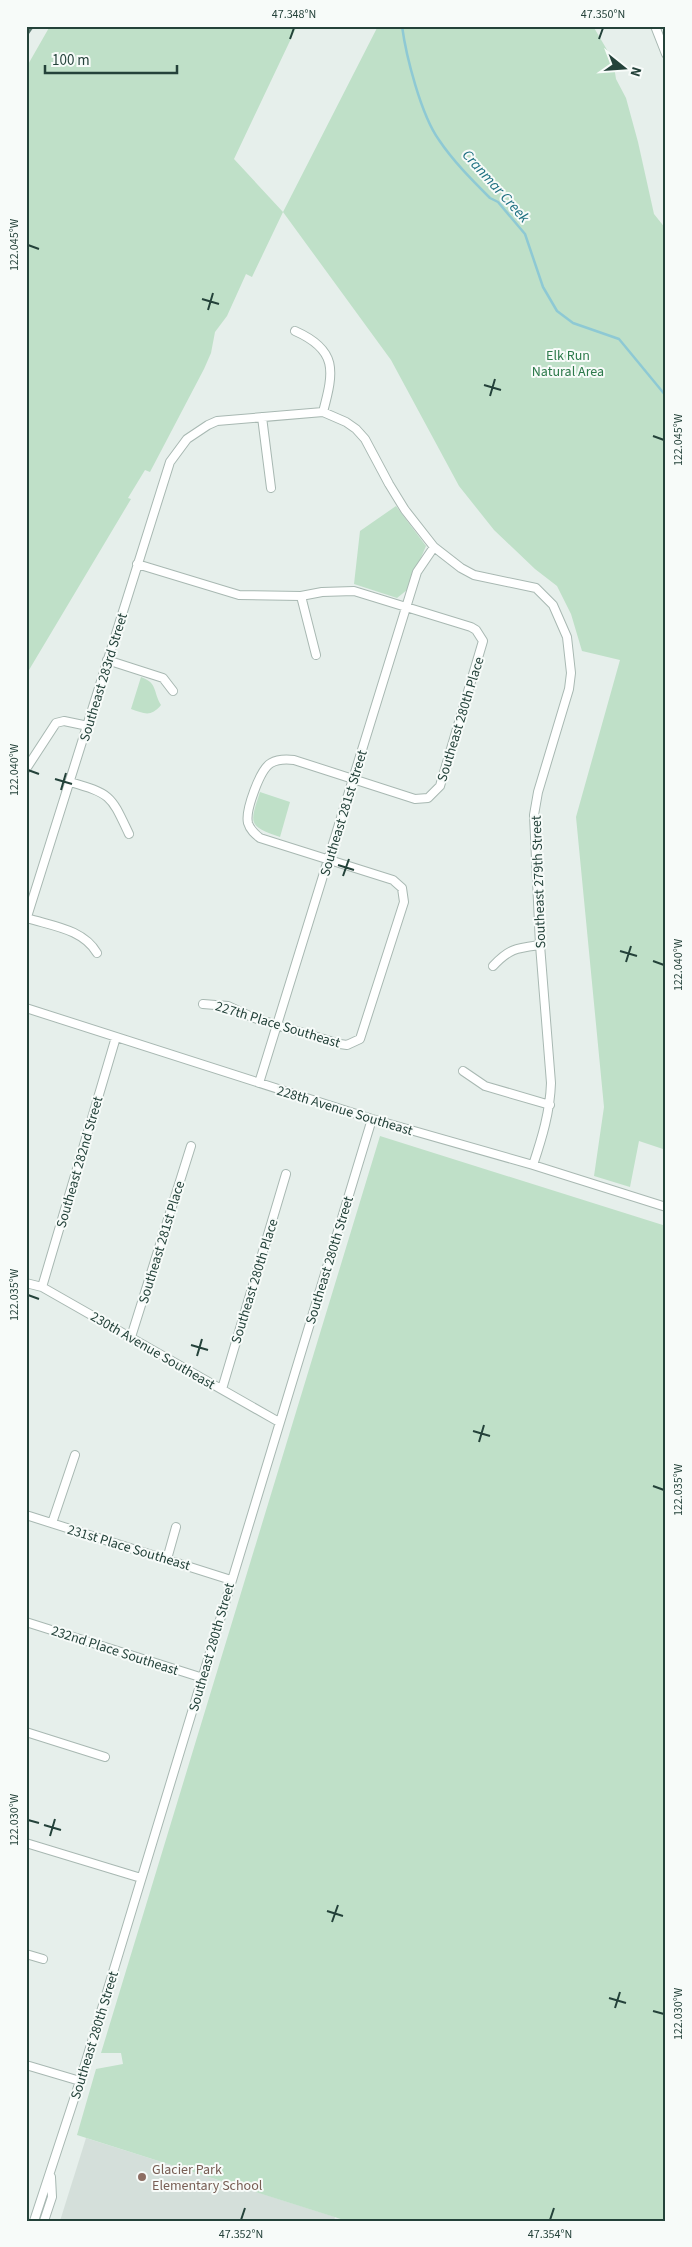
<svg xmlns="http://www.w3.org/2000/svg" width="692" height="2247" font-family="'Source Sans 3',sans-serif">
<style>
.built{fill:#d4dfda}
.green{fill:#bfe0c8}
.lines{fill:none;stroke-linecap:round;stroke-linejoin:round}
.stream{stroke:#8ec9d4;stroke-width:2.5}
.street-casing{stroke:#a8b8b2;stroke-width:10}
.street{stroke:#fff;stroke-width:8}
.rail{stroke:#5f7d75;stroke-width:2.5;stroke-dasharray:10 5;stroke-linecap:butt}
.ticks{fill:none;stroke:#24423a;stroke-width:2}
.education-dot{fill:#8d6e63;stroke:#f7fbf9;stroke-width:2}
.labels{text-anchor:middle;stroke-width:4;stroke-linejoin:round;paint-order:stroke}
.park-label{font-size:14px;fill:#2d7a4b;stroke:#f7fbf9}
.street-label{font-size:14px;fill:#24423a;stroke:#f7fbf9}
.education-label{font-size:14px;fill:#785e54;stroke:#f7fbf9;text-anchor:start}
.water-label{font-size:15px;font-style:italic;fill:#1c6f80;stroke:#f7fbf9}
.neatline{fill:none;stroke:#24423a;stroke-width:2}
.ticks-label{font-size:12px;text-anchor:middle;fill:#24423a}
</style>
<rect width="100%" height="100%" fill="#e6efeb"/>
<path class="built" d="M86 2138 335 2217 334 2221H60Z"/>
<path class="green" d="M50 26H297L234 159 283 212 378 26H593L613 60 616 79 626 98 638 142 654 214 666 229V1150L639 1141 630 1187 594 1176 604 1107 576 817 620 660 582 651 571 614 557 586 535 569 494 530 459 486 391 360 283 212 252 277 246 274 227 316 215 332 211 353 204 369 150 472 145 470 128 498 131 499 26 675V68Z
M396 506 426 546 407 590 397 598 354 584 360 531Z
M141 677C158 683 153 692 161 705 151 717 145 714 131 709Z
M260 792 290 802 280 837C247 826 250 823 260 792Z
M380 1136 666 1226V2221H347L77 2135 96 2069 123 2064 121 2053H101Z"/>
<g class="lines">
<path class="stream" d="M402 26C406 56 421 115 439 140 453 161 472 180 490 198L498 202 525 234 543 287 557 311 573 323 619 339 666 396"/>
<defs>
<path id="street" d="M655 26 666 54
M295 331C338 350 334 371 323 412
M262 417 271 488
M137 564 239 595 301 596 322 592 354 591 471 627 476 630 483 641 440 786 428 798 415 799 294 760C286 759 278 759 271 763 260 769 245 811 248 823 250 830 255 834 260 838L393 880 402 888 404 902 360 1039 347 1045 340 1044 254 1018 228 1006 203 1004
M301 596 316 655
M107 660 163 678 173 691
M26 769 56 723 64 721 88 726
M70 782C112 794 111 796 129 834
M27 918C52 926 83 929 97 953
M26 920 170 462 187 439 208 425 217 421 323 412 346 422 356 429 365 439 389 484 405 510 434 547 461 568 474 575 536 588 553 605 567 637 571 673 569 689 538 792 534 815 540 945 551 1083C550 1112 542 1138 533 1165
M493 966C510 948 517 948 540 945
M26 1008 372 1119 533 1165 666 1207
M463 1071 485 1086 550 1105
M259 1083 417 572 434 547
M26 1283 42 1287 279 1422
M42 1287 116 1037
M131 1337 191 1146
M222 1389 286 1174
M26 1515 231 1580
M52 1523 75 1455
M167 1559 176 1527
M26 1622 203 1678
M26 1732 105 1757
M26 1843 141 1878
M26 1954 43 1959
M26 2065 80 2081
M34 2221 80 2081 372 1119
M44 2221 52 2197 51 2177"/>
</defs>
<use href="#street" class="street-casing"/>
<use href="#street" class="street"/>
<path class="rail" d="M26 36 33 26"/>
</g>
<path class="ticks" d="M290 39 294 28M599 39 603 28M28 245 39 249M202 299 219 304M208 310 213 293M484 385 501 390M490 396 495 379M653 436 664 440M28 770 39 774M55 779 72 784M61 790 66 773M338 865 354 870M343 876 349 859M620 951 637 956M653 961 664 965M626 962 631 946M28 1295 39 1299M191 1345 208 1350M197 1356 202 1339M473 1431 490 1436M479 1442 484 1425M653 1486 664 1490M28 1820 39 1823M44 1825 61 1830M50 1836 55 1819M327 1911 343 1916M332 1922 338 1905M609 1998 626 2003M615 2008 620 1992M653 2011 664 2014M241 2220 245 2208M550 2220 554 2208"/>
<circle class="education-dot" cx="142" cy="2177" r="5"/>
<g class="labels">
<g class="park-label">
<text x="568" y="360">Elk Run<tspan x="568" dy="16">Natural Area</tspan></text>
</g>
<g class="street-label">
<text transform="translate(103 677) rotate(-73)" y="5">Southeast 283rd Street</text>
<text transform="translate(460 719) rotate(-73)" y="5">Southeast 280th Place</text>
<text transform="translate(343 813) rotate(-73)" y="5">Southeast 281st Street</text>
<text transform="translate(538 882) rotate(-92)" y="5">Southeast 279th Street</text>
<text transform="translate(278 1024) rotate(17)" y="5">227th Place Southeast</text>
<text transform="translate(345 1110) rotate(17)" y="5">228th Avenue Southeast</text>
<text transform="translate(79 1162) rotate(-74)" y="5">Southeast 282nd Street</text>
<text transform="translate(161 1242) rotate(-73)" y="5">Southeast 281st Place</text>
<text transform="translate(329 1260) rotate(-73)" y="5">Southeast 280th Street</text>
<text transform="translate(254 1281) rotate(-73)" y="5">Southeast 280th Place</text>
<text transform="translate(153 1350) rotate(30)" y="5">230th Avenue Southeast</text>
<text transform="translate(129 1547) rotate(17)" y="5">231st Place Southeast</text>
<text transform="translate(211 1647) rotate(-74)" y="5">Southeast 280th Street</text>
<text transform="translate(115 1650) rotate(18)" y="5">232nd Place Southeast</text>
<text transform="translate(94 2035) rotate(-73)" y="5">Southeast 280th Street</text>
</g>
<g class="education-label">
<text x="152" y="2174">Glacier Park<tspan x="152" dy="16">Elementary School</tspan></text>
</g>
<g class="water-label">
<text transform="translate(496 186) rotate(48)" y="5">Cranmar Creek</text>
</g>
</g>
<rect width="692" height="2247" fill="none" stroke="#f7fbf9" stroke-width="55"/>
<g transform="translate(624 68) rotate(107)" stroke="#f7fbf9" stroke-width="4" paint-order="stroke">
<path d="M0-4L9 19L0 12L-9 19Z" fill="#24423a"/>
<text y="-8" font-size="14" font-weight="bold" text-anchor="middle" fill="#24423a">N</text>
</g>
<path d="M45 65v8h132v-8" fill="none" stroke="#24423a" stroke-width="2.5"/>
<text x="52" y="65" font-size="15" fill="#24423a" stroke="#f7fbf9" stroke-width="4" paint-order="stroke">100 m</text>
<rect x="28" y="28" width="636" height="2192" class="neatline"/>
<g class="ticks-label">
<text x="294" y="18">47.348°N</text>
<text x="603" y="18">47.350°N</text>
<text transform="translate(14 245) rotate(-90)" y="4">122.045°W</text>
<text transform="translate(678 440) rotate(-90)" y="4">122.045°W</text>
<text transform="translate(14 770) rotate(-90)" y="4">122.040°W</text>
<text transform="translate(678 965) rotate(-90)" y="4">122.040°W</text>
<text transform="translate(14 1295) rotate(-90)" y="4">122.035°W</text>
<text transform="translate(678 1490) rotate(-90)" y="4">122.035°W</text>
<text transform="translate(14 1820) rotate(-90)" y="4">122.030°W</text>
<text transform="translate(678 2014) rotate(-90)" y="4">122.030°W</text>
<text x="241" y="2238">47.352°N</text>
<text x="550" y="2238">47.354°N</text>
</g>
</svg>
